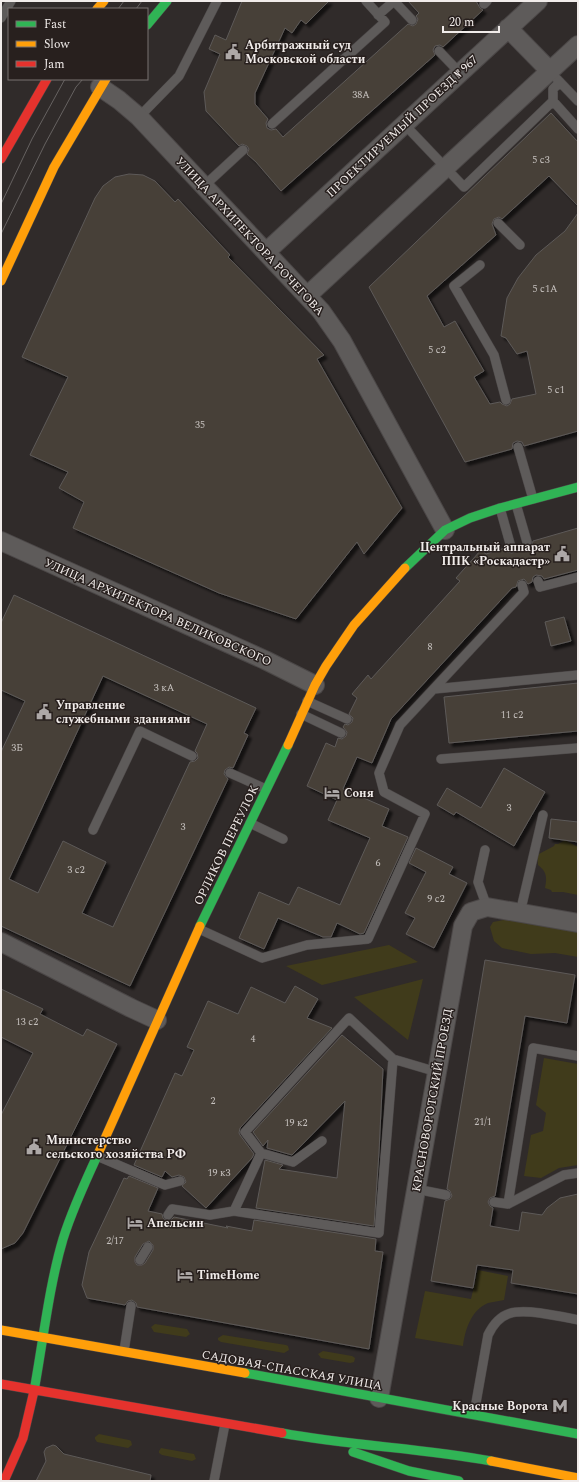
<svg xmlns="http://www.w3.org/2000/svg" width="579" height="1482" font-family="Spectral,serif">
<style>
.green{fill:#403b1b}
.building{fill:#473f38;stroke:#5d5a58;fill-rule:evenodd;filter:url(#shadow)}
.lines{fill:none;stroke-linecap:round;stroke-linejoin:round}
.lane-casing{stroke:#4b4747;stroke-width:10}
.street-casing{stroke:#4b4747;stroke-width:20}
.fast-casing{stroke:#4b4747;stroke-width:10}
.slow-casing{stroke:#4b4747;stroke-width:10}
.jam-casing{stroke:#4b4747;stroke-width:10}
.lane{stroke:#5e5b5a;stroke-width:9}
.street{stroke:#5e5b5a;stroke-width:18}
.fast{stroke:#30b455;stroke-width:9}
.slow{stroke:#ff9f0a;stroke-width:9}
.jam{stroke:#e5322d;stroke-width:9}
.tram{stroke:#666261;stroke-width:1}
.labels{text-anchor:middle;stroke-width:3;stroke-linejoin:round;paint-order:stroke}
.number-label{font-size:10px;fill:#c6c1be}
.poi-label{font-size:12px;font-weight:bold;fill:#f1ecea;stroke:#28201e;text-anchor:start}
.street-label{font-size:12px;fill:#f1ecea;stroke:#28201e}
</style>
<defs>
<filter id="shadow"><feDropShadow dx="3.5" dy="3.5" stdDeviation="1" flood-color="#0009"/></filter>
</defs>
<rect width="100%" height="100%" fill="#302b2a"/>
<path class="green" d="M565 840 578 847V895L563 892H552L551 890 545 888C547 877 547 872 538 865L537 855 554 846 555 844H558Z
M509 919 529 924 557 925 578 931V957L555 953 531 954 502 948 494 941 490 927 493 922Z
M389 945 418 962 322 985 286 966Z
M423 979 408 1040 354 997Z
M544 1058 578 1064V1165L559 1168 541 1178 524 1176 531 1135 543 1131 546 1113 536 1105Z
M478 1270 508 1276 504 1300C499 1301 493 1302 488 1303 471 1310 465 1330 463 1346L415 1338 425 1291 471 1299Z
M155 1324 187 1329 190 1334 186 1337 154 1332 151 1327Z
M223 1335 286 1345 288 1346 289 1350 284 1353 221 1342 218 1340V1338Z
M323 1351 352 1356 355 1358 354 1362 350 1363 321 1358 318 1354Z
M99 1434 129 1440 131 1441 132 1445 128 1448 97 1442 95 1439V1437Z
M161 1448 194 1454 196 1459 192 1461 162 1455 159 1453V1451Z"/>
<path class="building" d="M242 1H329L306 24 301 20 292 33 285 28 255 93V104L268 119 266 123 267 128 271 130 276 129 283 137 408 24 413 26 416 24 418 19 416 16 419 13 408 1H476L480 8 483 10 443 47 440 45 435 46 433 50 435 55 281 191 256 162 247 154 249 149 247 146 242 144 239 146 206 111 204 92 220 54 209 49 215 35 226 40Z
M551 113 578 142V206L549 176 502 219 499 217 494 219 492 224 496 235 427 296 444 327 455 321 484 371 474 377 490 404 500 402 502 404 507 406 510 404 512 399 536 394 527 351 517 354 506 338 501 336 507 298 518 278 536 255 565 231 578 213V431L524 446 522 442 517 441 513 443 512 449 465 462 369 287Z
M129 174 143 175 155 181 175 202 178 199 230 255 228 257 324 355 317 359 402 508 364 554 357 542 296 619 219 593 73 528 84 502 59 488 68 472 30 455 68 377 22 357 95 198 103 186 115 177Z
M578 528V570L544 579 542 576 536 575 533 577 532 582 528 584 524 579 518 581 516 587 512 588 391 719 372 763 357 757 343 789 389 809 382 826 408 837 364 933 360 934 337 923 331 937H323L278 918 264 949 239 938 259 892 289 905 298 887 340 905 370 838 328 820 337 800 307 786 326 743 335 747 338 738 342 739 346 736 347 732 343 727 345 724 348 725 352 722 353 718 349 714 357 698 352 694 368 675 371 679 460 581 456 578 481 550 486 554 505 548 507 552 512 553 516 551 517 545 521 544 525 548H529L532 546 533 541Z
M14 595 256 708 244 733 248 735 233 768 229 767 225 770 224 774 228 779 130 986 1 926V752L25 701 1 690V623ZM103 676 207 724 195 751 197 753 198 758 195 761 190 762 113 927 82 913 106 862 63 841 38 893 9 879Z
M564 617 571 641 551 646 545 622Z
M578 683V731L449 743 444 697Z
M504 768 545 792 514 846 456 812 454 815 437 805 447 788 481 808Z
M551 819 578 822V842L549 838Z
M416 848 453 867 449 874 467 883 434 948 406 934 415 918 405 913 426 872 409 863Z
M485 960 575 975 567 1023 525 1016 495 1196 490 1198 488 1202 490 1206 493 1208 490 1226 519 1231 522 1212 542 1215 547 1208 560 1198 578 1194V1294L511 1283 513 1270 477 1265 473 1288 431 1281 445 1201 450 1199 452 1196 450 1191 447 1189Z
M295 986 318 999 307 1018 332 1028 240 1128 239 1133 240 1135 254 1154 252 1158 206 1208 182 1186 186 1182 184 1177 179 1175 172 1177 165 1171 162 1177 134 1165 175 1073 182 1076 194 1050 187 1047 208 1001 238 1014 251 987 285 1003Z
M1 989 43 1009 40 1014 83 1036 87 1029 117 1044 23 1233 15 1243 1 1249V1115L33 1053 1 1037Z
M342 1035 383 1069 379 1152 374 1226 256 1208 265 1160 283 1165 279 1169 337 1178 345 1101 292 1155 267 1148 268 1140 263 1146 253 1132Z
M129 1176 158 1188 148 1211 162 1214 163 1218 167 1221 171 1220 174 1217 228 1228 226 1226 252 1231 254 1220 376 1239 375 1251 383 1252 369 1349 137 1307 136 1303 132 1300 128 1301 125 1305 87 1298 82 1285 89 1252 124 1178 127 1179ZM149 1241 153 1245V1250L145 1263 142 1265H137L135 1262V1257L143 1244Z
M53 1445 56 1446 64 1454 151 1475 150 1481H36L46 1461 44 1452 46 1448Z"/>
<g class="lines">
<defs>
<path id="lane" d="M484 4 487 1
M378 15 394 1 412 20
M1 18 11 1
M439 51 460 73
M557 79 578 101
M553 101 578 129
M139 117 179 76 217 1
M272 124 385 22 366 1
M404 124 464 187 553 101V89L560 82
M204 186 243 150
M498 223 520 245
M480 265 454 286 494 355 506 400
M518 447 533 499
M516 504 527 542
M500 508 511 547
M538 581 540 587 578 577
M434 689 578 675
M307 701 347 719
M301 714 341 733
M441 759 578 748
M230 773 266 789
M250 823 283 839
M93 830 140 731 192 756
M485 850 478 882 487 907
M520 913 543 815
M199 929 262 958 307 945 368 939 425 814 384 792 379 773 400 725 524 592 522 585
M261 1153 293 1162 322 1141
M97 1156 165 1185 180 1181
M416 1189 446 1195
M494 1202 508 1204 564 1175 578 1173
M508 1204 533 1048 578 1056
M234 1211 261 1153 245 1132 349 1018 393 1059 437 1072
M168 1215 172 1209 210 1215 234 1211 379 1233 393 1059
M140 1260 148 1247
M124 1351 131 1306
M474 1414 488 1335C500 1310 516 1310 540 1313 553 1315 566 1317 578 1320
M214 1481 225 1424"/>
<path id="street" d="M508 28 550 71
M100 87 119 100 139 117 321 311 342 341 445 530
M266 252 538 1
M307 296 578 45
M1 541 265 660 315 685
M1 942 131 1008 157 1020
M379 1398 463 926 471 912 487 907 578 923"/>
<path id="fast" d="M147 25 167 1
M405 568 445 530 470 518 500 508 578 487
M200 926 288 745
M245 1373 578 1434
M34 1391C43 1342 49 1286 63 1239 72 1210 85 1182 98 1154
M282 1433C351 1446 422 1448 491 1461
M353 1452 409 1471 459 1481"/>
<path id="slow" d="M97 9 104 1
M1 281 54 167 106 79
M288 745 315 685 326 666 354 625 405 568
M98 1154 200 926
M1 1330 245 1373
M491 1461 578 1478"/>
<path id="jam" d="M1 159 47 79
M1 1384 282 1433
M4 1481 23 1438 34 1391"/>
</defs>
<use href="#lane" class="lane-casing"/>
<use href="#street" class="street-casing"/>
<use href="#fast" class="fast-casing"/>
<use href="#slow" class="slow-casing"/>
<use href="#jam" class="jam-casing"/>
<use href="#lane" class="lane"/>
<use href="#street" class="street"/>
<use href="#fast" class="fast"/>
<use href="#slow" class="slow"/>
<use href="#jam" class="jam"/>
<path class="tram" d="M118 9 124 1
M136 9 142 1
M1 204 32 139 65 79
M1 234 45 144 76 87 83 79"/>
</g>
<defs>
<symbol id="civic-bare" viewBox="-9 -9 18 18"><path d="M-.6-6.5H3V-4.5H.6V-3L4-1V1h2V6H-6V1h2V-1L-.6-3ZM-1.2 2.5V6h2.4V2.5Z" fill="#ada8a7" stroke="#28201e" stroke-width="2.5" paint-order="stroke"/></symbol>
<symbol id="hotel-bare" viewBox="-9 -9 18 18"><path d="M-6-4.5h1.5V1H6V5H4.5V3h-9V5H-6ZM-4 0a1.8 1.8 0 1 1 3.6 0ZM.5 0V-2.5h3Q6-2.5 6 0Z" fill="#ada8a7" stroke="#28201e" stroke-width="2.5" paint-order="stroke"/></symbol>
<symbol id="metro-bare" viewBox="-9 -9 18 18"><path d="M-5.5 5V-5H-3L0 0L3-5H5.5V5H3V-.5L0 4L-3-.5V5Z" fill="#ada8a7" stroke="#28201e" stroke-width="2.5" paint-order="stroke"/></symbol>
</defs>
<g fill-rule="evenodd">
<use href="#civic-bare" x="222" y="41" width="22" height="22"/>
<use href="#civic-bare" x="551" y="543" width="22" height="22"/>
<use href="#civic-bare" x="33" y="701" width="22" height="22"/>
<use href="#hotel-bare" x="321" y="782" width="22" height="22"/>
<use href="#civic-bare" x="23" y="1136" width="22" height="22"/>
<use href="#hotel-bare" x="124" y="1212" width="22" height="22"/>
<use href="#hotel-bare" x="174" y="1264" width="22" height="22"/>
<use href="#metro-bare" x="549" y="1395" width="22" height="22"/>
</g>
<g class="labels">
<g class="number-label">
<text x="361" y="98">38А</text>
<text x="541" y="163">5 с3</text>
<text x="545" y="292">5 с1А</text>
<text x="437" y="353">5 с2</text>
<text x="556" y="393">5 с1</text>
<text x="200" y="428">35</text>
<text x="430" y="650">8</text>
<text x="164" y="691">3 кА</text>
<text x="512" y="718">11 с2</text>
<text x="17" y="751">3Б</text>
<text x="509" y="811">3</text>
<text x="183" y="830">3</text>
<text x="378" y="866">6</text>
<text x="76" y="873">3 с2</text>
<text x="436" y="902">9 с2</text>
<text x="27" y="1025">13 с2</text>
<text x="253" y="1042">4</text>
<text x="213" y="1104">2</text>
<text x="483" y="1125">21/1</text>
<text x="296" y="1126">19 к2</text>
<text x="219" y="1176">19 к3</text>
<text x="115" y="1244">2/17</text>
</g>
<g class="poi-label">
<text x="245" y="49">Арбитражный суд<tspan x="245" dy="14">Московской области</tspan></text>
<text x="550" y="551" text-anchor="end">Центральный аппарат<tspan x="550" dy="14">ППК «Роскадастр»</tspan></text>
<text x="56" y="709">Управление<tspan x="56" dy="14">служебными зданиями</tspan></text>
<text x="344" y="797">Соня</text>
<text x="46" y="1144">Министерство<tspan x="46" dy="14">сельского хозяйства РФ</tspan></text>
<text x="147" y="1227">Апельсин</text>
<text x="197" y="1279">TimeHome</text>
<text x="548" y="1410" text-anchor="end">Красные Ворота</text>
</g>
<g class="street-label">
<text transform="translate(402 126) rotate(-43)" y="4">ПРОЕКТИРУЕМЫЙ ПРОЕЗД № 967</text>
<text transform="translate(250 236) rotate(47)" y="4">УЛИЦА АРХИТЕКТОРА РОЧЕГОВА</text>
<text transform="translate(158 612) rotate(24)" y="4">УЛИЦА АРХИТЕКТОРА ВЕЛИКОВСКОГО</text>
<text transform="translate(226 845) rotate(-64)" y="4">ОРЛИКОВ ПЕРЕУЛОК</text>
<text transform="translate(432 1100) rotate(-80)" y="4">КРАСНОВОРОТСКИЙ ПРОЕЗД</text>
<text transform="translate(292 1370) rotate(10)" y="4">САДОВАЯ-СПАССКАЯ УЛИЦА</text>
</g>
</g>
<rect width="579" height="1482" fill="none" stroke="#f1ecea" stroke-width="4"/>
<rect x="8" y="8" width="140" height="72" fill="#28201e" stroke="#787270"/>
<rect x="16" y="21" width="20" height="6" fill="#30b455" stroke="#787270"/>
<text x="44" y="28" font-size="12" fill="#f1ecea">Fast</text>
<rect x="16" y="41" width="20" height="6" fill="#ff9f0a" stroke="#787270"/>
<text x="44" y="48" font-size="12" fill="#f1ecea">Slow</text>
<rect x="16" y="61" width="20" height="6" fill="#e5322d" stroke="#787270"/>
<text x="44" y="68" font-size="12" fill="#f1ecea">Jam</text>
<path d="M443 26v6h56v-6" fill="none" stroke="#f1ecea" stroke-width="2"/>
<text x="449" y="26" font-size="12" fill="#f1ecea" stroke="#28201e" stroke-width="3" paint-order="stroke">20 m</text>
</svg>
